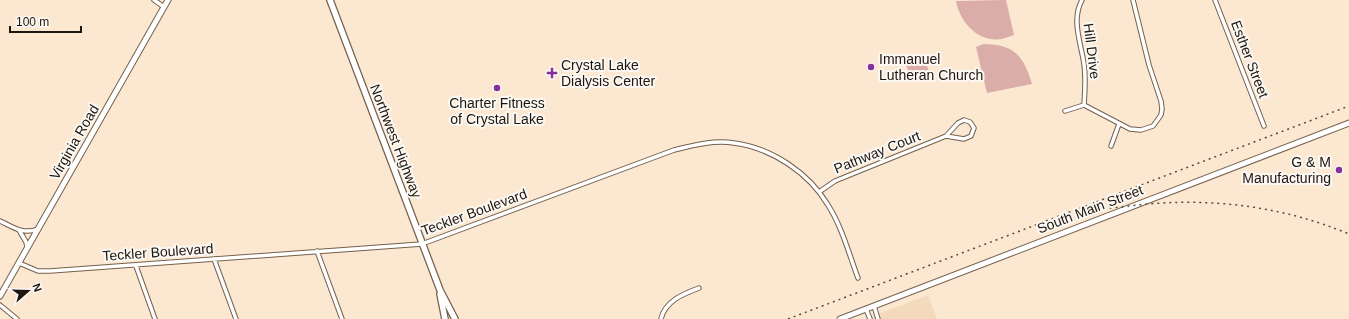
<svg xmlns="http://www.w3.org/2000/svg" width="1349" height="319" font-family="Helvetica,sans-serif">
<style>
.built{fill:#f4dabd}
.green{fill:#daada8}
.lines{fill:none;stroke-linecap:round;stroke-linejoin:round}
.street-casing{stroke:#73614d;stroke-width:5.5}
.secondary-casing{stroke:#73614d;stroke-width:7}
.primary-casing{stroke:#73614d;stroke-width:8}
.street{stroke:#fff;stroke-width:3.5}
.secondary{stroke:#fff;stroke-width:5}
.primary{stroke:#fff;stroke-width:5.5}
.rail{stroke:#554b3f;stroke-width:1.5;stroke-dasharray:2 4;stroke-linecap:butt}
.poi-dot{fill:#86309d;stroke:#fcf8f3;stroke-width:1.5}
.labels{text-anchor:middle;stroke-width:4;stroke-linejoin:round;paint-order:stroke}
.street-label{font-size:14px;fill:#1d160e;stroke:#fcf8f3}
.poi-label{font-size:14px;fill:#1d160e;stroke:#fcf8f3;text-anchor:start}
</style>
<rect width="100%" height="100%" fill="#fce7d0"/>
<path class="built" d="M928 295 937 319H865Z"/>
<path class="green" d="M1006 0 1014 35C1010 36 1006 38 1002 39 978 43 960 22 956 1Z
M983 44C1014 44 1024 56 1032 84L987 93 976 47Z
M923 55 929 71 911 78 905 62Z"/>
<g class="lines">
<defs>
<path id="street" d="M154 0 164 7
M1082 0C1071 20 1081 43 1084 64 1086 78 1085 91 1084 105
M1215 0 1264 126
M1065 111 1084 105 1130 129 1141 130 1153 126 1161 115 1162 109 1161 101 1149 65 1133 0
M1111 146 1119 124
M819 192 835 181 946 136 964 139 971 136 974 128 970 122 964 120 958 123 946 136
M0 221C13 227 23 235 38 229
M19 230 26 242 27 247
M317 251 342 319
M214 259 236 319
M19 263 38 271H50L422 244 674 150C694 145 714 140 734 143 772 148 809 173 828 205 842 227 849 254 858 278
M136 266 155 319
M0 305 17 319
M874 306 878 319
M866 309 870 319
M661 319C665 301 683 294 699 288"/>
<path id="secondary" d="M0 296 168 0
M840 319 1349 123"/>
<path id="primary" d="M330 0 440 290 455 319
M440 294 445 319"/>
</defs>
<use href="#street" class="street-casing"/>
<use href="#secondary" class="secondary-casing"/>
<use href="#primary" class="primary-casing"/>
<use href="#street" class="street"/>
<use href="#secondary" class="secondary"/>
<use href="#primary" class="primary"/>
<path class="rail" d="M1080 213C1094 209 1108 208 1122 207 1200 196 1277 204 1349 234
M788 319 1349 106"/>
</g>
<g class="poi-dot">
<circle cx="871" cy="67" r="4"/>
<path d="M550 67h4v4h4v4h-4v4h-4v-4h-4v-4h4z"/>
<circle cx="497" cy="88" r="4"/>
<circle cx="1339" cy="170" r="4"/>
</g>
<g class="labels">
<g class="street-label">
<text transform="translate(1092 51) rotate(83)" y="5">Hill Drive</text>
<text transform="translate(1250 59) rotate(69)" y="5">Esther Street</text>
<text transform="translate(396 141) rotate(69)" y="5">Northwest Highway</text>
<text transform="translate(74 142) rotate(-60)" y="5">Virginia Road</text>
<text transform="translate(877 152) rotate(-22)" y="5">Pathway Court</text>
<text transform="translate(1090 209) rotate(-21)" y="5">South Main Street</text>
<text transform="translate(474 212) rotate(-20)" y="5">Teckler Boulevard</text>
<text transform="translate(158 252) rotate(-4)" y="5">Teckler Boulevard</text>
</g>
<g class="poi-label">
<text x="879" y="64">Immanuel<tspan x="879" dy="16">Lutheran Church</tspan></text>
<text x="561" y="70">Crystal Lake<tspan x="561" dy="16">Dialysis Center</tspan></text>
<text x="497" y="108" text-anchor="middle">Charter Fitness<tspan x="497" dy="16">of Crystal Lake</tspan></text>
<text x="1331" y="167" text-anchor="end">G &amp; M<tspan x="1331" dy="16">Manufacturing</tspan></text>
</g>
</g>
<g transform="translate(28 291) rotate(70)" stroke="#fcf8f3" stroke-width="3" paint-order="stroke">
<path d="M0-3L7 15L0 10L-7 15Z" fill="#1d160e"/>
<text y="-6" font-size="11" font-weight="bold" text-anchor="middle" fill="#1d160e">N</text>
</g>
<path d="M10 26v6h71v-6" fill="none" stroke="#1d160e" stroke-width="2"/>
<text x="16" y="26" font-size="12" fill="#1d160e" stroke="#fcf8f3" stroke-width="3" paint-order="stroke">100 m</text>
</svg>
